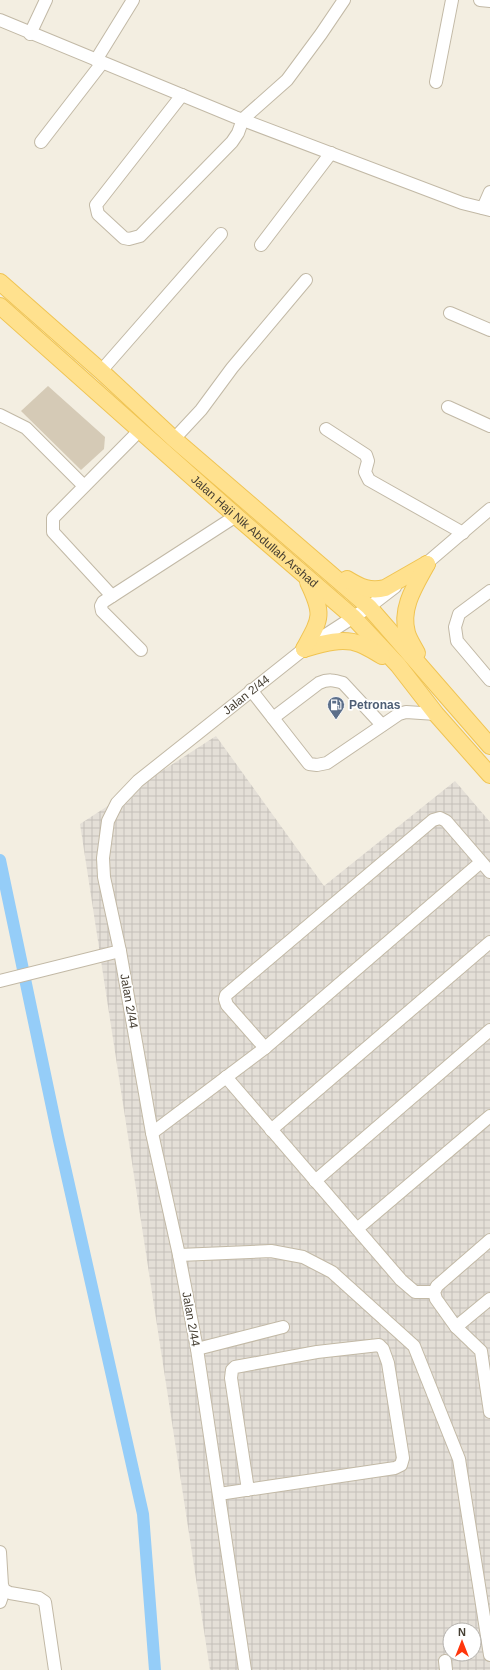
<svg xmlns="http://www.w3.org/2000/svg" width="490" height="1670" font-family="Arial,sans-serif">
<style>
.industrial{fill:url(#industrial-grid);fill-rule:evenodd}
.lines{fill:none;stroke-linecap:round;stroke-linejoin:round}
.canal{stroke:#95cdf8;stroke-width:12}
.building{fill:#d5cab6}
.minor-casing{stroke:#c2b9a6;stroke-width:14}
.major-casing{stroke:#f0c452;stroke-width:18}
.minor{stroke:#fff;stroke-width:12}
.major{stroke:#ffe18e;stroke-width:16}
.labels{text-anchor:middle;stroke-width:3.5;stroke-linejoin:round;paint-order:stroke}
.street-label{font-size:12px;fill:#453e32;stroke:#fff}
.service-label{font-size:12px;font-weight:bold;fill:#4e5e75;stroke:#fff;text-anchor:start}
</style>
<defs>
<pattern id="industrial-grid" width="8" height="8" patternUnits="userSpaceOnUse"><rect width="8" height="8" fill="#e4dfd7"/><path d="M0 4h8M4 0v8" fill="none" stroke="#c5c0b9"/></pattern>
</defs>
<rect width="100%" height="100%" fill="#f3eee1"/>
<path class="industrial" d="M216 736 324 886 455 781 490 822V1670H210L80 824ZM450 1630H474V1654H450Z"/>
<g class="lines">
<path class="canal" d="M0 860 58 1136 143 1514 155 1670"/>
</g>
<path class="building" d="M48 386 105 437 104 449 81 470 21 411Z"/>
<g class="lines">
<defs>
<g id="minor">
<path d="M480 0 490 1"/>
<path d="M0 20 235 117 462 203 490 210"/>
<path d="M30 34 46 0"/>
<path d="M96 60 133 0"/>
<path d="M436 82 452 0"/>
<path d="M182 95 96 205 98 214 124 238 129 239 140 236 232 142 238 133 243 119 287 80 321 34 344 0"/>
<path d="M41 142 102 63"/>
<path d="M483 208 490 192"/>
<path d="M261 245 331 153"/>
<path d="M450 313 490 330"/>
<path d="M101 371 221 234"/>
<path d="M448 407 490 426"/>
<path d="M0 415 26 428 84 486"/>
<path d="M326 429 366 455 368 461 365 472 369 480 463 533"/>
<path d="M174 439 201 410 232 368 306 280"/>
<path d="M421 568 490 509"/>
<path d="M490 591 459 614 455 627 457 641 490 680"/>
<path d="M112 596 53 532V518L140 430"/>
<path d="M141 650 102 611 101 606 103 602 236 516"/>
<path d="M251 690 309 764 317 765 327 763 399 714 406 712 436 714"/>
<path d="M273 718 319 683C328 679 334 680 343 683L382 725"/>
<path d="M0 981 120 951"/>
<path d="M265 1048 227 1005 225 999 226 995 433 820 440 818 446 821 490 872"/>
<path d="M226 1077 401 1280 415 1292H434"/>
<path d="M271 1130 490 942"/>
<path d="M152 1133 265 1048 481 862"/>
<path d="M315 1181 490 1030"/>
<path d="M357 1229 490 1116"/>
<path d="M490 1240 437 1286 434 1292 436 1299 456 1327 481 1351 490 1412"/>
<path d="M179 1255 271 1251 303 1257 332 1272 414 1346 459 1459 490 1655"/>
<path d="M456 1327 490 1299"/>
<path d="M197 1349 283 1327"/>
<path d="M219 1494 395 1468 401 1465 403 1458 388 1363 383 1349 379 1345 317 1352 235 1367 232 1370 231 1378 248 1490"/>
<path d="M0 1552 2 1585 4 1590 10 1593 39 1598 45 1602 55 1670"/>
<path d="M0 1602 4 1590"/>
<path d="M445 1661 446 1670"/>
<path id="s1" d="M245 1670 197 1349 179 1255 152 1133 120 951 104 877 103 858 108 821 117 803 138 781 304 649 369 607 395 587"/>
</g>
<g id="major">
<path d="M0 282 101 371 174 439 369 607 490 746"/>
<path id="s2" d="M0 306 236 516 353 617 398 665 436 714 490 775"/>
<path d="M347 579C360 587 370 592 385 588L427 564"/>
<path d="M304 649C321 644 342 637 360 644 368 647 375 652 382 656"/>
<path d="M304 649C321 618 324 615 308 582"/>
<path d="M417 653C414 647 409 640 407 633 400 608 415 586 427 564"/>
</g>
</defs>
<use href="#minor" class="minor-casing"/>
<use href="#major" class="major-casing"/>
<use href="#minor" class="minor"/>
<use href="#major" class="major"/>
</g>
<defs>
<symbol id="fuel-pin" viewBox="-11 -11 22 30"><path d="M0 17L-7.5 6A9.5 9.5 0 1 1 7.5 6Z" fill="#5c6f8a" stroke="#fff"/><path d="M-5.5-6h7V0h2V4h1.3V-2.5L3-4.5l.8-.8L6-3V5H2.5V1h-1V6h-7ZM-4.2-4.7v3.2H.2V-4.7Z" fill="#fff"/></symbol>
</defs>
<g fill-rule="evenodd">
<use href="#fuel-pin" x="326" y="695" width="20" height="27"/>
</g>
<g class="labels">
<g class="street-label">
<text dy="4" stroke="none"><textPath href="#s2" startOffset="340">Jalan Haji Nik Abdullah Arshad</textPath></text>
<text dy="4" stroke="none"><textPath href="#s1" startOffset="1051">Jalan 2/44</textPath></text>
<text transform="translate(129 1001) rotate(80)" y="4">Jalan 2/44</text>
<text transform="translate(191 1319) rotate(80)" y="4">Jalan 2/44</text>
</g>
<g class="service-label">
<text x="349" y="709">Petronas</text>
</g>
</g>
<g transform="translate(462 1642)"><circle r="19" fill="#ffffff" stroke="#b5b2ad"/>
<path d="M0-3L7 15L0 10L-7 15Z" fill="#ff360c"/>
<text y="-6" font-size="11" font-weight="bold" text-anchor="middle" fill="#453e32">N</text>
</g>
</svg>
